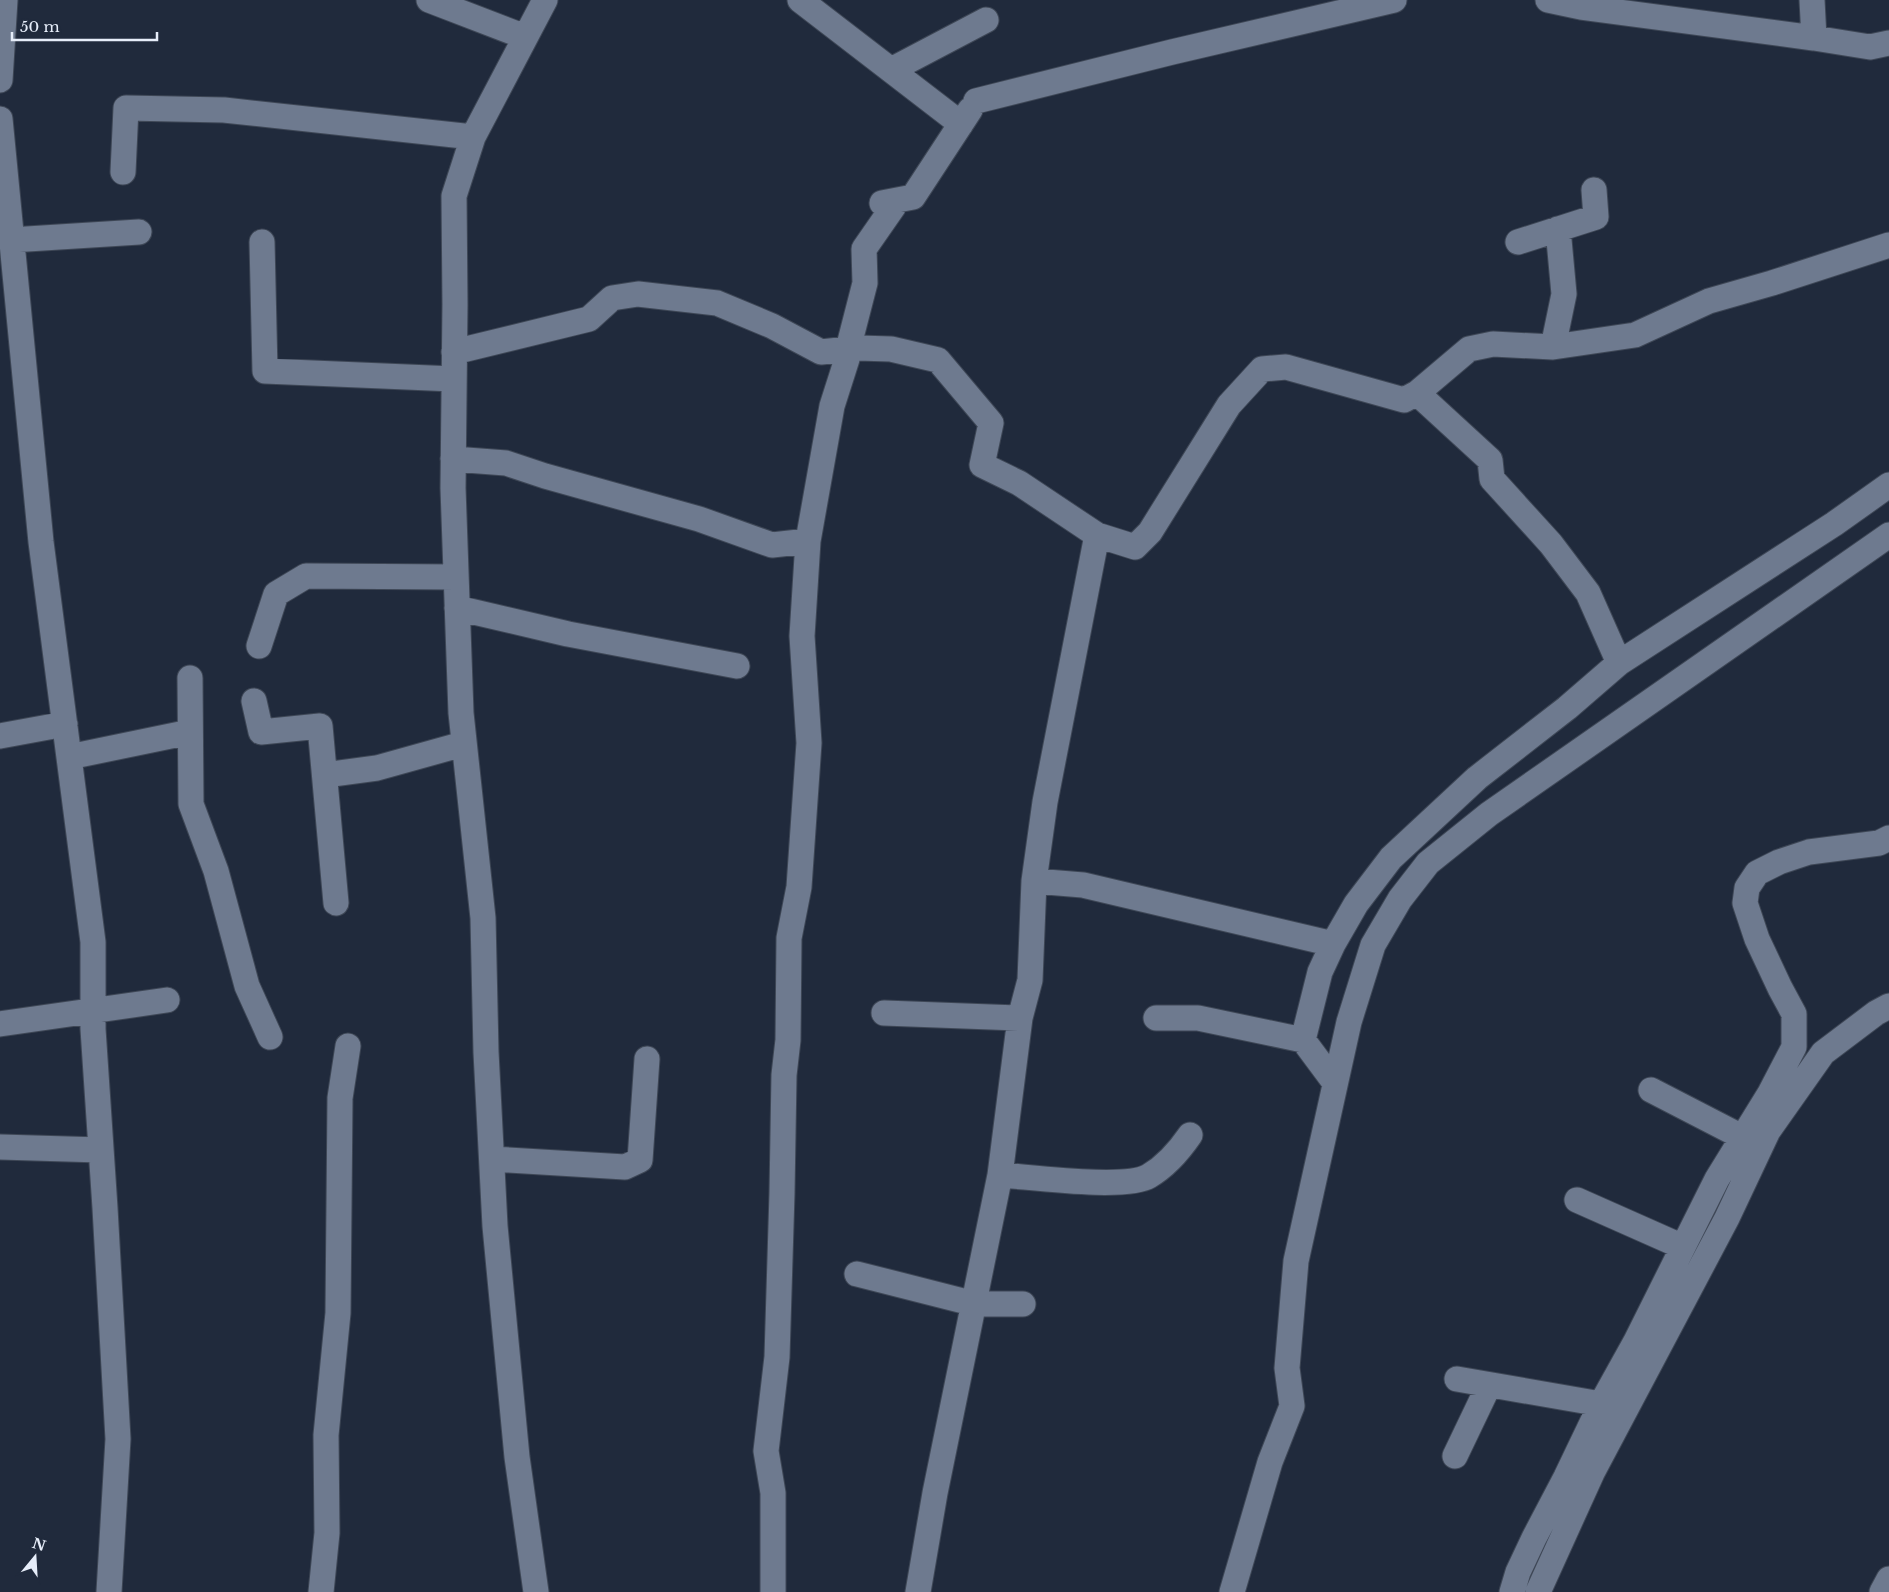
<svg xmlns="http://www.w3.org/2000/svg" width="1889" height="1592" font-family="'Libre Baskerville',serif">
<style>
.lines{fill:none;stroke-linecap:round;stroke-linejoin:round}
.minor-casing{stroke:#3e4756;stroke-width:27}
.minor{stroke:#6e7a8f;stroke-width:25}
</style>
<rect width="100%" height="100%" fill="#202a3c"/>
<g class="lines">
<defs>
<path id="minor" d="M429 0 525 37
M800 0 961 124
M1548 0 1581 7 1814 38 1870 47 1889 43
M1812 0 1814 38
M891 70 986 20
M0 80 5 0
M976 101 1172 52 1394 0
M0 119 41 542 93 942V1029L105 1208 118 1439 109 1592
M123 172 126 108 224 110 473 137
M882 203 913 197 970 110
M11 240 139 232
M262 242 265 371 454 379
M1518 242 1596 217 1594 190
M1553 347 1564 294 1558 229
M454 352 589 319 612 298 638 294 717 303 772 326 821 352 858 348 891 349 938 360 991 423 982 465 1019 483 1097 535 1045 802 1034 881 1030 980 1020 1018 1000 1175 935 1493 918 1592
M1417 393 1490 460 1492 479 1551 544 1588 593 1619 663
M453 459 506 463 545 476 699 519 772 545 808 541
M1097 535 1135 547 1150 532 1229 405 1262 369 1286 367 1404 400 1417 393 1469 349 1493 344 1553 347 1635 335 1709 301 1772 283 1889 245
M457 608 568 634 737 666
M259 646 276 594 306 576 456 577
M190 678 191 804 216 871 247 986 270 1037
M254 701 261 732 320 726 336 903
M0 736 65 724
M69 757 190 732
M325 775 377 768 463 744
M1034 881 1083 885 1333 944
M884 1013 1020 1018
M1156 1018H1198L1303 1040
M0 1024 167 1000
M1335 1083 1303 1040 1320 972 1333 944 1356 904 1391 858 1477 778 1567 708 1619 663 1834 524 1889 485
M1651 1090 1744 1138
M0 1147 101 1150
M492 1159 625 1167 640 1160 647 1059
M1000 1175C1031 1177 1126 1190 1149 1176 1166 1166 1179 1151 1190 1135
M1577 1200 1683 1247
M857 1274 975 1304H1023
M1457 1379 1601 1404
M1455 1456 1489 1385
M321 1592 327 1533 326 1435 338 1313 340 1098 348 1046
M536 1592 517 1457 495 1226 486 1052 483 918 461 713 453 488 455 304 454 196 473 137 545 0
M773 1592V1493L766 1451 777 1357 782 1193 784 1075 788 1040 789 938 799 887 809 743 802 636 808 541 832 406 847 359 848 349 865 283 864 249 898 200
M1232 1592 1270 1462 1292 1406 1287 1368 1296 1261 1349 1022 1373 945 1400 899 1428 863 1489 814 1889 535
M1512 1592 1518 1572 1534 1538 1566 1477 1601 1404 1636 1341 1717 1179 1770 1093 1794 1047V1014L1780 988 1757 939 1745 903 1747 888 1757 873 1779 862 1809 852 1879 843 1889 838
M1538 1592 1592 1473 1727 1218 1768 1131 1823 1053 1876 1013 1889 1006
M1882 1592 1889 1579"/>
</defs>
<use href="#minor" class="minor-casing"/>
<use href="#minor" class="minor"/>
</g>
<g transform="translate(35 1557) rotate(18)" stroke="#202a3c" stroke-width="4" paint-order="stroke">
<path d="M0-4L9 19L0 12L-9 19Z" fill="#e6edf9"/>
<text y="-8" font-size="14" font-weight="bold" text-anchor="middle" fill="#e6edf9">N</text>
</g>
<path d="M12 32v8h145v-8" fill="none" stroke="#e6edf9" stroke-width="2.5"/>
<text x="20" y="32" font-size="15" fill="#e6edf9" stroke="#202a3c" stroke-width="4" paint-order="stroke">50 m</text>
</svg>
